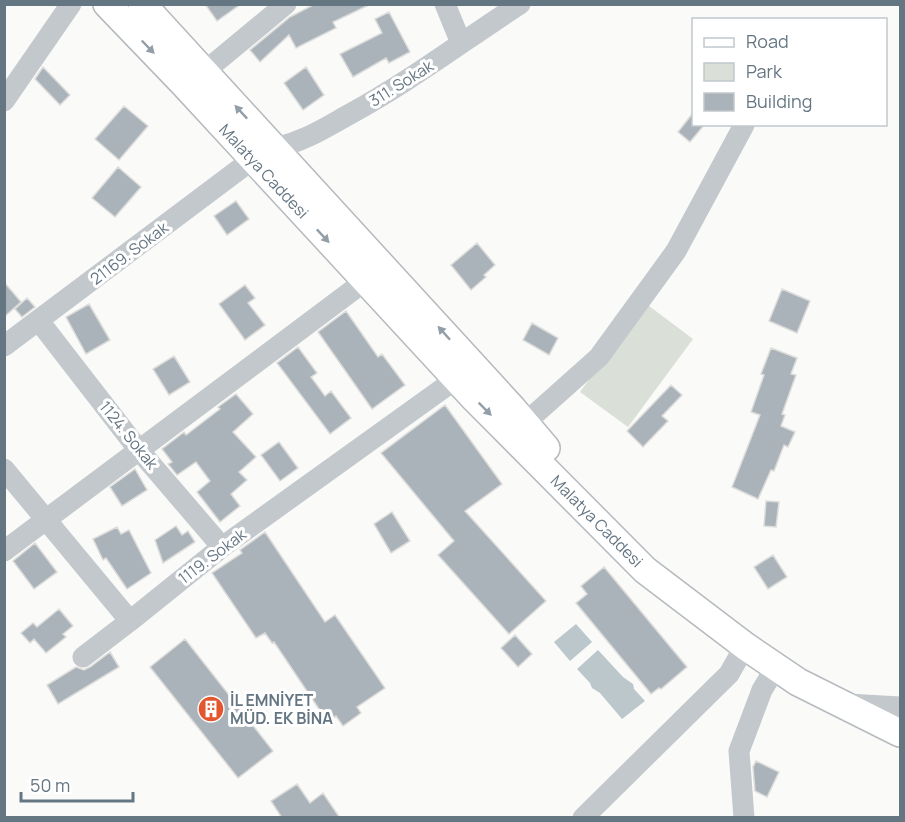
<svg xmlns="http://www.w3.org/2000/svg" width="905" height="822" font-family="Manrope,sans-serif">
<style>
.green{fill:#dadfd7}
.water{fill:#bbc7cb}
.building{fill:#aab3b9;stroke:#dcdcda;stroke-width:1.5}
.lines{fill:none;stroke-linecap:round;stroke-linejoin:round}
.major-casing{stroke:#b5babe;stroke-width:30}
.minor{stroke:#c3c8cc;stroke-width:21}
.major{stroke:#fff;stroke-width:27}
.oneway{fill:#939fa8}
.labels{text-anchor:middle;stroke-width:6;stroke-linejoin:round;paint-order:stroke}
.street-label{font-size:16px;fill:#657683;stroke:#fff}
.poi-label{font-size:16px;font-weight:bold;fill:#657683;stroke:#fff;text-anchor:start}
</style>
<rect width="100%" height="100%" fill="#fafaf8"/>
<path class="green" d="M645 303 693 339 628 427 580 392Z"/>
<path class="water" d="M576 624 592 642 570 661 554 642Z
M598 650 623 677 633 684 634 689 645 701 622 719 600 693 592 688 590 683 577 669Z"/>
<path class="building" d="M205 4H241L217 21Z
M315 4H371L333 22 336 28 296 48 289 35 260 62 250 50 290 17Z
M389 12 410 52 389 63 386 58 353 77 340 54 382 33 375 19Z
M43 67 70 95 60 105 35 79Z
M306 67 324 95 303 110 284 83Z
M124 106 148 126 119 160 95 139Z
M693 113V124H705L690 142 678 132Z
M118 167 141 187 115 217 92 198Z
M236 201 249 219 227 235 214 216Z
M477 243 495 265 484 275 486 277 471 290 451 265Z
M4 282 21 302 4 317Z
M245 285 255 298 248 303 265 325 245 340 219 304Z
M782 289 810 301 797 333 769 321Z
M27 298 35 307 22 317 15 309Z
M89 304 110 340 86 354 66 317Z
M346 311 378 357 382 354 405 385 372 409 318 332Z
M532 323 558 338 549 355 523 340Z
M298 347 317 373 311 377 325 396 331 391 351 418 330 434 277 363Z
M771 348 797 358 791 374 796 375 782 414 785 415 781 426 795 432 788 447 784 445 774 471 771 470 758 499 732 487 760 415 751 412 764 375 761 374Z
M174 356 190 382 169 395 153 369Z
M671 385 682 395 662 416 668 421 643 447 627 431Z
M236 394 253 414 233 432 256 457 239 472 247 480 231 494 240 506 220 522 197 492 210 481 196 462 177 475 168 464 172 462 162 449 184 432 186 435 220 409 218 407Z
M445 405 502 484 465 511 546 601 509 634 438 555 454 541 381 453Z
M279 442 298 468 280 481 261 455Z
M135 469 147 490 122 506 110 487Z
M766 501 779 502 776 527 764 526Z
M392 512 410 541 391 553 374 524Z
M176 526 182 535 188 531 195 542 163 563 155 540Z
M117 527 121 534 129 530 151 573 127 589 106 558 103 560 93 539Z
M265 532 325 622 335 615 385 688 357 707 361 713 343 726 336 716 327 721 274 642 272 643 265 633 256 638 212 573 242 553 240 550Z
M35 543 57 572 34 589 13 561Z
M773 555 787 577 768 589 754 567Z
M604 567 687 667 661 689 659 688 651 694 576 603 587 594 581 586Z
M59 609 73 626 63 634 66 637 46 653 34 639 30 643 21 633 33 623 37 627Z
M515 635 532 654 518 667 501 648Z
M185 639 273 751 238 778 150 667Z
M110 652 119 667 58 704 47 685 76 667 84 670 90 667Z
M756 761 779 772 767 797 755 791 753 767Z
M297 784 310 803 323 793 340 818H282L271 801Z"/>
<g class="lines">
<defs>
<path id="major" d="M107 4 183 83 475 399 645 570 745 646 798 682 900 733
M142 4 512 408 546 448"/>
</defs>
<use href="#major" class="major-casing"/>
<path class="minor" d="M445 4 461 43
M204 72 286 4
M4 101 71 4
M275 148C305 141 323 129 350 114 409 82 463 41 520 4
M39 321 138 449 222 547
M4 346 253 159
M525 423 599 357 676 251 744 125
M4 469 130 621 222 547 456 379
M4 551 365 281
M83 657 130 621
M847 704 900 707
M583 818 729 674 745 646
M744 818 739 751 762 690 776 667"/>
<use href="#major" class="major"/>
</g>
<defs><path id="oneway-solid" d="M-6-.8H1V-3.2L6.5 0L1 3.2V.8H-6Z" transform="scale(1.5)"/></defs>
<g class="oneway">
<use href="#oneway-solid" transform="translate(148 47) rotate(46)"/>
<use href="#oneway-solid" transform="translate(241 112) rotate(-133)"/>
<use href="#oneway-solid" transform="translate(323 236) rotate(47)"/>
<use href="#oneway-solid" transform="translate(444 333) rotate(-132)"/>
<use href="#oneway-solid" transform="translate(485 409) rotate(45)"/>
</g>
<defs>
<symbol id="building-disc" viewBox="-11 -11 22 22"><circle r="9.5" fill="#e4572e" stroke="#fff"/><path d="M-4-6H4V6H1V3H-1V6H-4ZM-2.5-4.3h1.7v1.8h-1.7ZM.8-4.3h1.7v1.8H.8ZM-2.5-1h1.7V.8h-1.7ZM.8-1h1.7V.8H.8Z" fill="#fff"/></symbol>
</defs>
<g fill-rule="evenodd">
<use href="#building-disc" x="196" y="694" width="30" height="30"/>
</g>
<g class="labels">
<g class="street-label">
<text transform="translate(401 83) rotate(-32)" y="6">311. Sokak</text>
<text transform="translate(264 171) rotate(47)" y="6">Malatya Caddesi</text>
<text transform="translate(129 253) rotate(-37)" y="6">21169. Sokak</text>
<text transform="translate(129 435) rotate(51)" y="6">1124. Sokak</text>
<text transform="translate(597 521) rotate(45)" y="6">Malatya Caddesi</text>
<text transform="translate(212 556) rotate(-37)" y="6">1119. Sokak</text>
</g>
<g class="poi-label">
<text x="230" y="706">İL EMNİYET<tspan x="230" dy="18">MÜD. EK BİNA</tspan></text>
</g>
</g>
<rect width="905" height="822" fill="none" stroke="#657683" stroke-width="12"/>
<rect x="692" y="18" width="195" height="108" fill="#ffffff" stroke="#c1c8cd" stroke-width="1.5"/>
<rect x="704" y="38" width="30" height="9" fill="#ffffff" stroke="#c1c8cd" stroke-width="1.5"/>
<text x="746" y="48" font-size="18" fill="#657683">Road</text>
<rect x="704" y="63" width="30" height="18" fill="#dadfd7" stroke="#c1c8cd" stroke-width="1.5"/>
<text x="746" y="78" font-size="18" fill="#657683">Park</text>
<rect x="704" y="93" width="30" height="18" fill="#aab3b9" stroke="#c1c8cd" stroke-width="1.5"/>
<text x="746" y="108" font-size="18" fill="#657683">Building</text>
<path d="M21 792v9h112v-9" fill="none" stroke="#657683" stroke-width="3"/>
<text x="30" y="792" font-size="18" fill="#657683" stroke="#ffffff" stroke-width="4.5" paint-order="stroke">50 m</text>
</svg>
